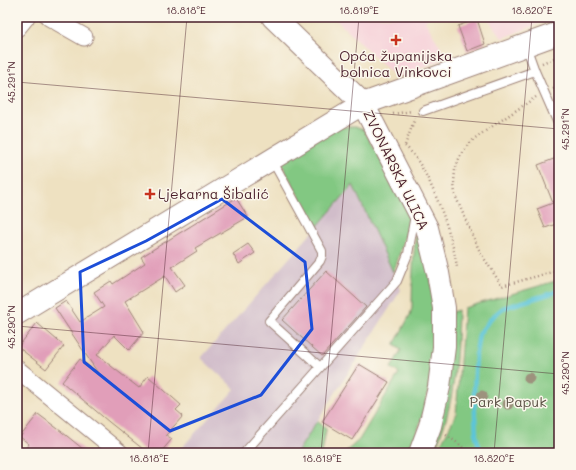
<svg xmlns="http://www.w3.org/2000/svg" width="576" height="470" font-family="Mali,sans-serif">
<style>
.built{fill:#f6cfd8}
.industrial{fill:#d1bdca}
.green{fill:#82c882;stroke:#667456}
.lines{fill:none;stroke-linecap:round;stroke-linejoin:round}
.stream{stroke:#5cc5d8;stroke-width:4.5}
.building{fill:#e19eb9}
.service-casing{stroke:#9c8076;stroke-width:10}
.minor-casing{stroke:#9c8076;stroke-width:19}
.tertiary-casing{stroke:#9c8076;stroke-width:23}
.secondary-casing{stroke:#9c8076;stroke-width:24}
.path{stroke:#9c8076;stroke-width:2.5;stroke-dasharray:1 3;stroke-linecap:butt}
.service{stroke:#fff;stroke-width:8}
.minor{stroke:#fff;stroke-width:17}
.tertiary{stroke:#fff;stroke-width:21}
.secondary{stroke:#fff;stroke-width:22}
.tree{fill:#9d927d}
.marked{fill:none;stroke:#1d4ed8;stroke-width:3;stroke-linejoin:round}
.ticks{fill:none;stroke:#4a1f2b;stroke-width:1;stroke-opacity:0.45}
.poi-dot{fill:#c8321e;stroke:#fbf7ec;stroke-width:1.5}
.labels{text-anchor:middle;stroke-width:3;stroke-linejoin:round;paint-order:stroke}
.poi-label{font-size:14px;fill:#4a1f2b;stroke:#fbf7ec}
.street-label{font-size:14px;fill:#4a1f2b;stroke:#fbf7ec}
.park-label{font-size:14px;fill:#5b5245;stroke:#fbf7ec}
.neatline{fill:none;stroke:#4a1f2b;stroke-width:1.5}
.ticks-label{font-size:10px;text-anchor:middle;fill:#4a1f2b}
</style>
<rect width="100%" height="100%" fill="#fbf7ec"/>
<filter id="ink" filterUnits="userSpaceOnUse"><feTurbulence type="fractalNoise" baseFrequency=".025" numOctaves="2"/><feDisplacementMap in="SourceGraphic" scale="8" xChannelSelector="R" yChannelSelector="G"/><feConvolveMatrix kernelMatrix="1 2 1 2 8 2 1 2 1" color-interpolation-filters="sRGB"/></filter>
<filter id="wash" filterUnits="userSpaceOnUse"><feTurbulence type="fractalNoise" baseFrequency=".012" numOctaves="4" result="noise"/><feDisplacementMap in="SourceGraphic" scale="16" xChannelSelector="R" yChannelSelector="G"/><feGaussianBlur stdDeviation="0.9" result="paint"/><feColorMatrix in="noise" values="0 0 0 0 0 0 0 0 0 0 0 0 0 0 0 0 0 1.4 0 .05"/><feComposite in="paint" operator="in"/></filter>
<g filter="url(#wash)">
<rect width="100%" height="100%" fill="#eee1c1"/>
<path class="built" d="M333 17H430L425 21 447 58 397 78Z
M486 17H556L502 38Z"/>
<path class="industrial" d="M353 185 401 290 297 453H177L235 389 201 358 316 228Z"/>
<path class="green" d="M339 127H355L364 130 412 214 396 265 393 272 353 185 316 228 279 159Z
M418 229C422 245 429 263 431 279 438 336 433 400 409 453H344L359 440 399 373 391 368 401 350 394 345 410 315 412 308C412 294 413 238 418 229Z
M559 280V453H436L456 415 464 308Z
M458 310C457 359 455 409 433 453H427L452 312Z
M317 421 326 428V430L322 453H297Z"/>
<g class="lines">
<path class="stream" d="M481 453 476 436 474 393 476 353 479 334 491 318 503 308 559 291"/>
</g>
<g id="blocks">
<path class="building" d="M477 19 485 44 467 51 458 26Z
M559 157V223L545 228 537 209 553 203 538 165Z
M236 198 248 217 195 248 197 251 172 267 185 285 175 292 165 276 125 301 144 332 129 350 114 335 97 355 139 388 148 376 181 405 176 410 183 416 166 435 172 439 160 453H148L109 422 62 382 80 359 98 373 55 308 66 301 80 322 104 307 94 292 111 281 113 284 145 263 141 257Z
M248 244 255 253 239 264 233 254Z
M326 271 366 307 322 356 282 320Z
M37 323 64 346 46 369 18 347Z
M359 364 389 382 352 440 322 422Z
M38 414 62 432 88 453H22L29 444 20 437Z"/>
</g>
</g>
<g filter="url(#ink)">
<use href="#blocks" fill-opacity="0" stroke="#9c8076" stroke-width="1"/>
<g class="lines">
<defs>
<path id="service" d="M535 71 559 126
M423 111 535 71 526 46
M272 160 322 251V256L320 261 269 321 320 367
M244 453 397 281 408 254 415 215"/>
<path id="minor" d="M49 17 84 37
M17 28 26 17
M17 369 120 453"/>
<path id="tertiary" d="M17 314 363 104"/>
<path id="secondary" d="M273 17 363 104 427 228 438 273 444 308V347L439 387 430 426 420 453
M363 104 559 33"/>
</defs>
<use href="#service" class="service-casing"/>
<use href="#minor" class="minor-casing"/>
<use href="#tertiary" class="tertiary-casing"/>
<use href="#secondary" class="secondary-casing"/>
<path class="path" d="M542 63 559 56
M553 89 559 86
M536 97 475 138 466 147 459 159 455 170 454 183 455 195 467 223 480 252 502 286 559 270
M393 114 412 111
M405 145 415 118
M405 146C428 164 454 239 457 268
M446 435 459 444 468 453"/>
<use href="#service" class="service"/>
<use href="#minor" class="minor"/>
<use href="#tertiary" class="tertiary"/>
<use href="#secondary" class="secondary"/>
</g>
<g class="tree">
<circle cx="529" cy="378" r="5.5"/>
<circle cx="482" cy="396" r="5.5"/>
<circle cx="508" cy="404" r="5.5"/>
</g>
</g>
<path class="marked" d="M222 199 305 262 312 329 261 395 170 431 84 362 80 272 146 241Z"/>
<path class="ticks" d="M17 82 559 129M17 326 559 374M148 453 187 17M321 453 359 17M494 453 532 17"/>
<g class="poi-dot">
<path d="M394 34h4v4h4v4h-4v4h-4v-4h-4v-4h4z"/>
<path d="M148 188h4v4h4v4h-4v4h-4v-4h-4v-4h4z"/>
</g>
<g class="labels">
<g class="poi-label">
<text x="396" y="61">Opća županijska<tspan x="396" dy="16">bolnica Vinkovci</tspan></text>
<text x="158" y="199" text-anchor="start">Ljekarna Šibalić</text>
</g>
<g class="street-label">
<text transform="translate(396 170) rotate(64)" y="5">ZVONARSKA ULICA</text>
</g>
<g class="park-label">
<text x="508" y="407">Park Papuk</text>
</g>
</g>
<rect width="576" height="470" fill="none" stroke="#fbf7ec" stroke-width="44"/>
<rect x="22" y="22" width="532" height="426" class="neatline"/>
<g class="ticks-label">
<text x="186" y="14">18.818°E</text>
<text x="359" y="14">18.819°E</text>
<text x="532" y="14">18.820°E</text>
<text transform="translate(11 82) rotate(-90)" y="4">45.291°N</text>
<text transform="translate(565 129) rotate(-90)" y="4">45.291°N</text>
<text transform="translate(11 327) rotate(-90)" y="4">45.290°N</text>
<text transform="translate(565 373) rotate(-90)" y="4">45.290°N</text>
<text x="149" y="462">18.818°E</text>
<text x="322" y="462">18.819°E</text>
<text x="494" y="462">18.820°E</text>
</g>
</svg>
